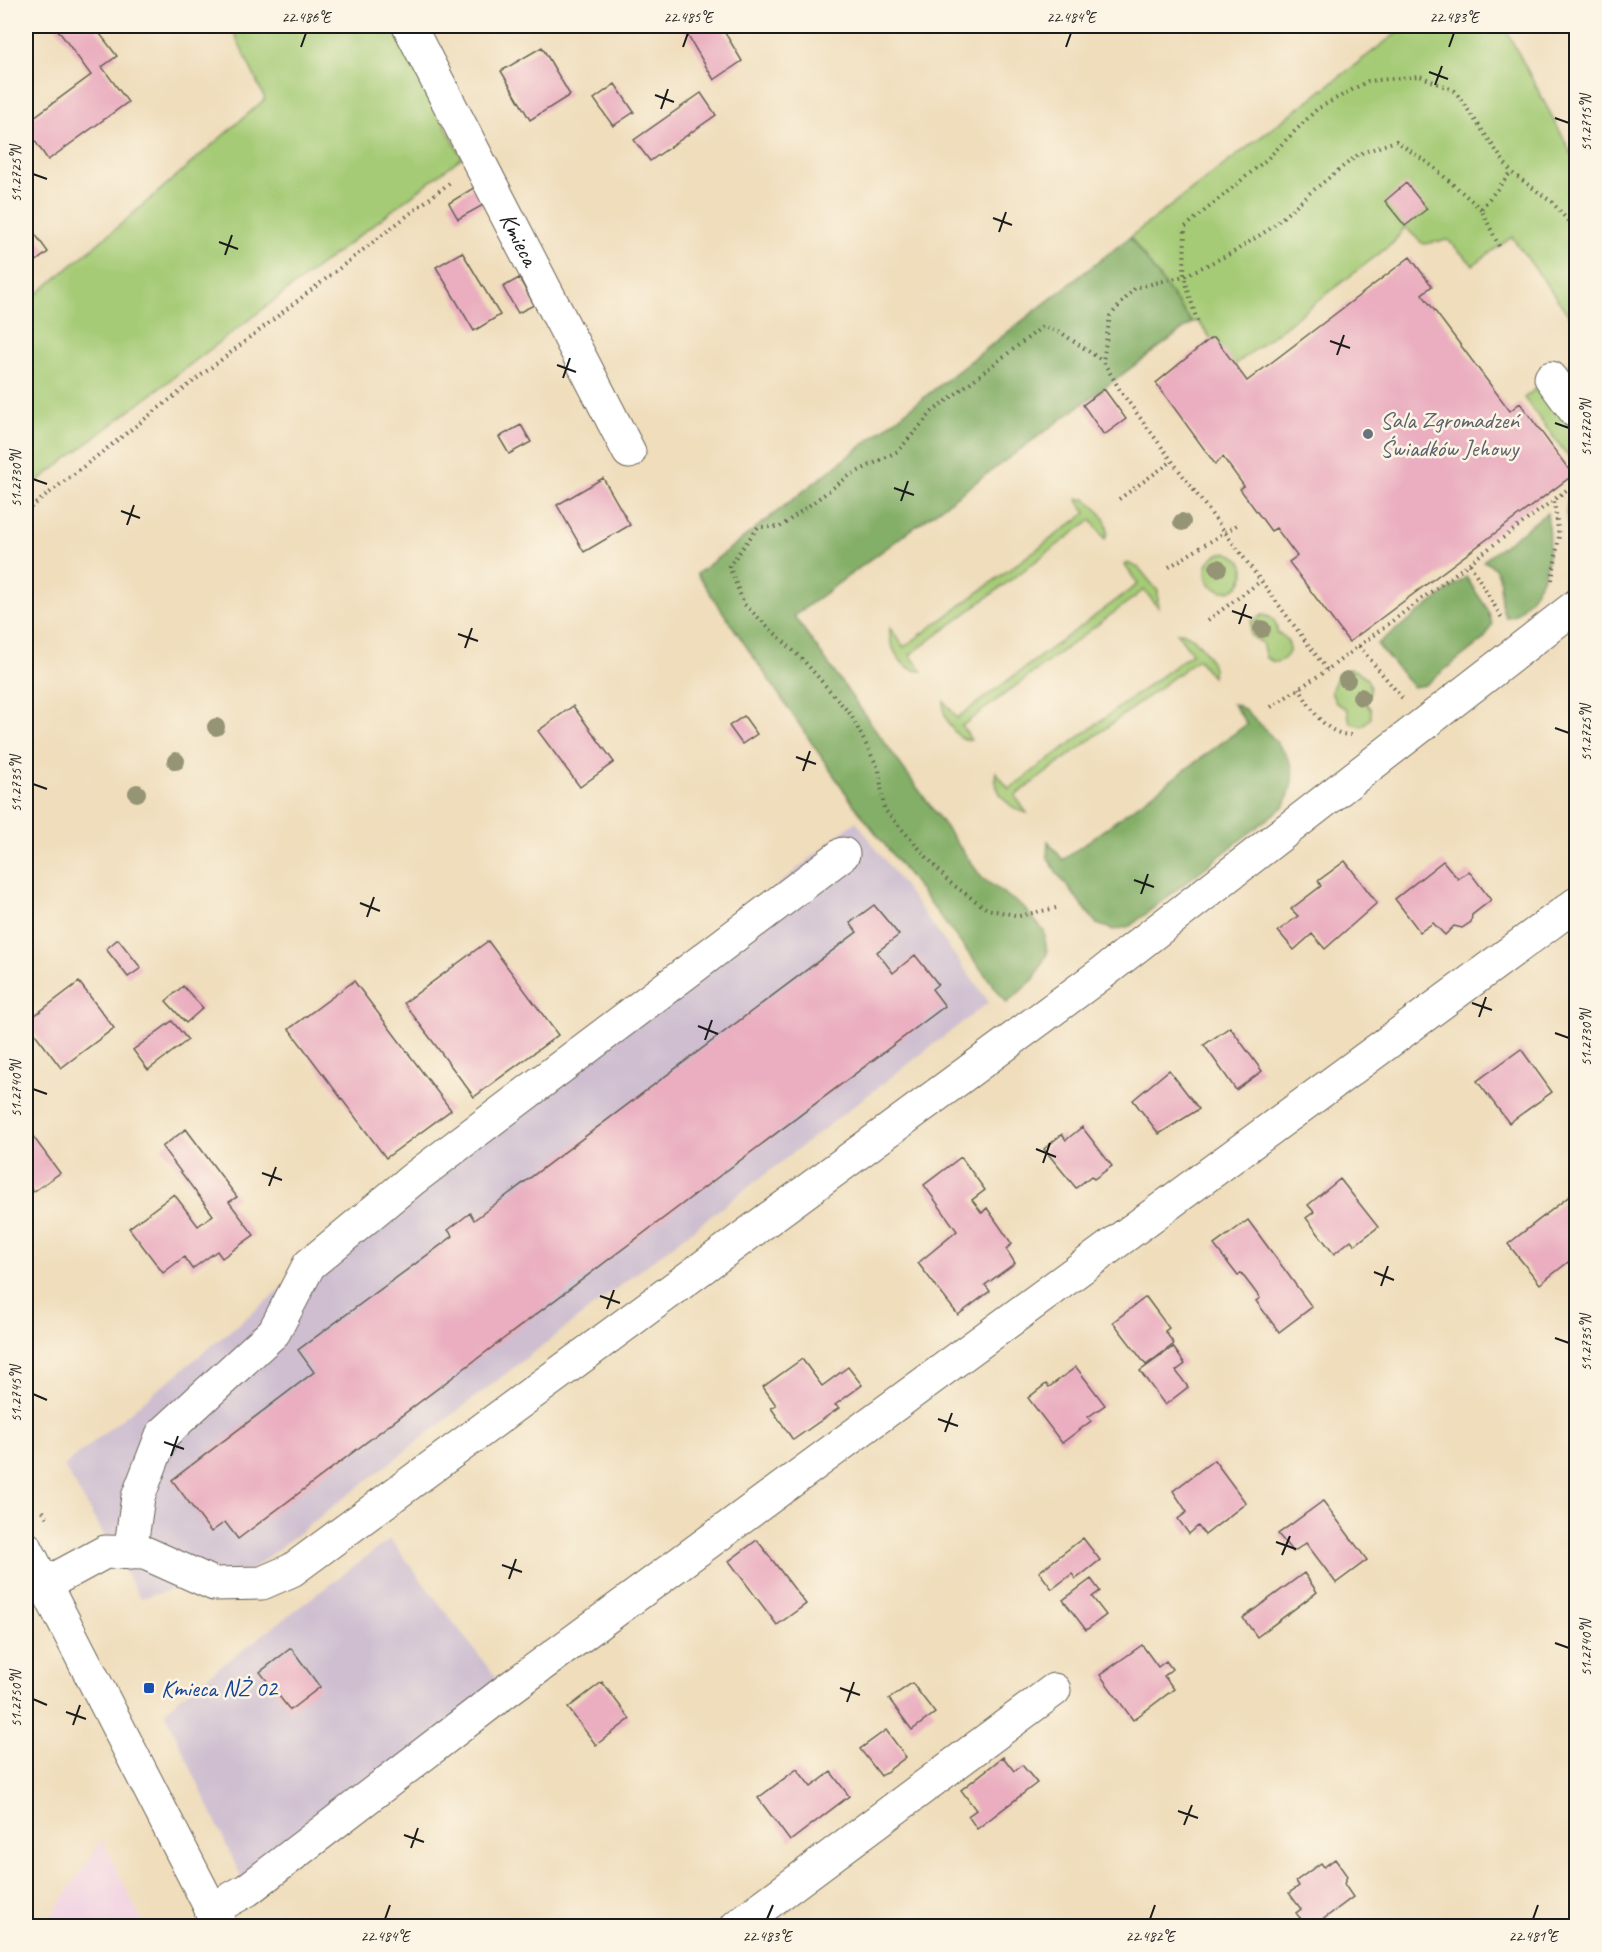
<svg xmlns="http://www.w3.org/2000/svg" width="1602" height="1952" font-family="Caveat,sans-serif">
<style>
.built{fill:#f1d0e2}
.industrial{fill:#cebed0}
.green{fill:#a5cb76;stroke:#607449;stroke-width:1.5}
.forest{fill:#84af67;stroke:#506642;stroke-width:1.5}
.building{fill:#eaaec0}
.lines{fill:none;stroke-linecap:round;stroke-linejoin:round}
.minor-casing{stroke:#666054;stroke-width:35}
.path{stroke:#666054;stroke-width:4;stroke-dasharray:1.5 4.5;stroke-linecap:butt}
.minor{stroke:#fff;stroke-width:33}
.tree{fill:#959475}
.ticks{fill:none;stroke:#1c1c1c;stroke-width:2}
.worship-dot{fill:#6b7280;stroke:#fcf5e5;stroke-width:2}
.transit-dot{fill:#1a4fb4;stroke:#fcf5e5;stroke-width:2}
.labels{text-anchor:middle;stroke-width:5;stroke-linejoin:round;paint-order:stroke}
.street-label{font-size:24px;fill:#1c1c1c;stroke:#fcf5e5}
.worship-label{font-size:24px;fill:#5b616d;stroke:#fcf5e5;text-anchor:start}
.transit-label{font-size:24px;fill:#164399;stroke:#fcf5e5;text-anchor:start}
.neatline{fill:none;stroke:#1c1c1c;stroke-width:2}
.ticks-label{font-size:15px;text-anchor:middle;fill:#1c1c1c}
</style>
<rect width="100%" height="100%" fill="#fcf5e5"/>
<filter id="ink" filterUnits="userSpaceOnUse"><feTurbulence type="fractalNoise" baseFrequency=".0167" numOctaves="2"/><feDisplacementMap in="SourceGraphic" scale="12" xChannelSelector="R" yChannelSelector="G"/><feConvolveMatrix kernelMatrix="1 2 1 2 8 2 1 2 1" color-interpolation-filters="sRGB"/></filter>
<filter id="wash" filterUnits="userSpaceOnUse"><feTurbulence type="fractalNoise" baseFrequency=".008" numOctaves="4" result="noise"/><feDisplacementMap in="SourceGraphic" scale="24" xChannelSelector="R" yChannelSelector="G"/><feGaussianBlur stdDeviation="1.35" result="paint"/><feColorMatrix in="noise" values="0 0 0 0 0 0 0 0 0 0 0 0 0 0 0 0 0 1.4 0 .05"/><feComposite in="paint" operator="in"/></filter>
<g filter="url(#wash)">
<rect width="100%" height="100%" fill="#efddbb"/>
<path class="built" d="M102 1839 144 1926H45Z"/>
<path class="industrial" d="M856 821 989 1002 252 1569 140 1598 64 1466Z
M390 1539 506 1691 247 1890 165 1712 180 1697Z"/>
<path class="green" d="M231 26H392L462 157 26 490V303L113 231 265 99Z
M1406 26H1504L1576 162V325L1512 237 1473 265 1448 240 1423 244 1405 227 1393 243 1232 367 1198 321 1192 323 1130 237Z
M1576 359V386L1563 369Z
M1539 386 1576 435V467L1524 398Z
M1077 499H1086C1098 509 1113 523 1105 539L1091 520 910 655 922 671C901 671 888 646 890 628L904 647 1086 513Z
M1206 572a19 19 0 1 1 38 0a19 19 0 1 1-38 0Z
M1127 563 1139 568 1158 591V607L1144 590 962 726 971 740C955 741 941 715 944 701L957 718 1138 584 1124 564Z
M1263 615C1273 617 1278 623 1277 633 1295 639 1293 660 1274 662L1266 658 1262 643 1250 635 1251 621Z
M1182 632C1196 637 1218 662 1212 677L1198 659 1015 796 1027 813C1009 809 992 791 996 772L1009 789 1192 653 1177 633Z
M1350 669C1368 673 1375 687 1366 703L1371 710V718L1362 726 1350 723 1347 709 1336 703 1331 692 1338 674Z"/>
<path class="forest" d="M1130 237 1192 323 794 616 982 878 1023 907 1044 931 1047 953 1034 979 1007 1003 854 805 697 574Z
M1576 492V594L1563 595 1570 540 1566 513 1568 499Z
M1547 513C1551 549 1551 578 1524 605 1519 611 1514 618 1506 617 1493 596 1511 571 1483 561Z
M1466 577 1488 610 1492 625 1484 639 1425 685 1413 687 1377 644Z
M1233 704C1248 707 1289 753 1292 768 1294 781 1290 793 1285 805L1130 926 1114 930 1097 924 1057 873 1047 856 1048 841 1063 860 1247 724Z"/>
<g id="blocks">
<path class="building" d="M55 26H94L117 56 102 67 128 102 48 160 26 128V123L91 75Z
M682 26H721L742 61 714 80Z
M542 47 570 95 530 120 501 71Z
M615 84 634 112 613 126 594 99Z
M701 93 716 115 650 161 634 140Z
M1406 183 1427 209 1405 226 1385 201Z
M475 187 485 204 458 219 449 203Z
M26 213 34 225 30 227 48 252 26 269Z
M462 252 500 315 474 331 436 267Z
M1410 257 1432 286 1422 294 1510 411 1520 403 1573 475 1349 642 1289 562 1297 556 1276 528 1271 531 1240 489 1244 486 1223 457 1215 464 1156 383 1211 338H1215L1247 381Z
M519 278 534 305 518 313 503 287Z
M1104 389 1126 419 1104 435 1083 405Z
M521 425 531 442 509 454 499 437Z
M603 478 630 525 584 552 557 505Z
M573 706 614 762 580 787 538 731Z
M744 716 757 734 742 744 729 726Z
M1345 861 1377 903 1325 949 1312 934 1294 950 1278 931 1298 916 1291 909 1321 886 1318 881Z
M1443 861 1458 879 1469 871 1491 900 1472 915 1471 922 1462 928 1454 926 1445 935 1433 923 1420 932 1395 899Z
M874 905 899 935 877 952 893 973 915 955 938 984 932 989 945 1006 238 1539 225 1522 211 1532 172 1480 314 1372 298 1350 453 1236 448 1230 470 1213 474 1220 857 932 850 923Z
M118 939 141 968 128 977 106 949Z
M488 941 558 1035 474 1097 404 1003Z
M354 981 451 1110 386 1158 289 1029Z
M79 982 114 1028 61 1068 26 1022Z
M183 986 203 1008 186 1023 166 1001Z
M172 1021 188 1040 148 1070 133 1050Z
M1230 1027 1262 1071 1236 1090 1204 1045Z
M1521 1049 1552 1092 1509 1123 1477 1081Z
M1169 1070 1199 1109 1159 1134 1133 1100Z
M26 1127 60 1173 33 1192 26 1181Z
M1082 1127 1112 1166 1094 1179 1091 1176 1076 1188 1044 1149 1062 1134 1066 1140Z
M186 1129 237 1197 229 1202 254 1235 222 1258 217 1251 192 1269 184 1257 163 1273 129 1228 174 1194 198 1226 213 1215 162 1147Z
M961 1157 985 1190 972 1200 982 1213 987 1208 1012 1244 1006 1249 1015 1263 985 1285 990 1291 958 1315 918 1263 957 1231 924 1185Z
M1340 1179 1378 1227 1355 1245 1351 1240 1334 1254 1306 1218 1314 1212 1308 1205Z
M1576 1191V1256L1540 1284 1508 1244Z
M1248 1220 1312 1307 1279 1332 1256 1301 1260 1298 1251 1286 1241 1273 1238 1276 1214 1245Z
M1146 1297 1169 1328 1165 1331 1174 1344 1146 1365 1113 1322Z
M1173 1347 1185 1364 1176 1371 1188 1387 1165 1405 1140 1371Z
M802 1359 822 1386 848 1367 862 1385 835 1405 839 1408 793 1440 771 1408 776 1405 763 1387Z
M1076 1367 1105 1405 1088 1417 1091 1421 1062 1443 1028 1398 1046 1384 1049 1387Z
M1214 1460 1246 1503 1205 1535 1198 1526 1189 1534 1178 1519 1187 1512 1173 1491Z
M1323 1501 1367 1560 1336 1583 1306 1543 1293 1552 1278 1534Z
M1083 1538 1100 1560 1076 1579 1072 1574 1052 1589 1039 1572Z
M757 1540 806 1604 777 1625 729 1561Z
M1304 1573 1317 1592 1257 1637 1243 1618Z
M1091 1579 1100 1591 1092 1597 1106 1615 1086 1630 1063 1600Z
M1142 1645 1158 1667 1166 1661 1172 1669 1164 1676 1174 1689 1133 1720 1100 1675Z
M291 1648 320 1687 290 1710 260 1672Z
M602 1682 630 1719 596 1745 568 1708Z
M912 1683 935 1713 912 1730 889 1699Z
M886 1730 906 1757 881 1776 860 1749Z
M1003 1757 1014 1771 1022 1765 1037 1783 977 1829 968 1816 976 1810 961 1790Z
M797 1769 811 1787 831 1772 849 1796 790 1841 758 1798Z
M1335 1859 1347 1876 1344 1884 1353 1897 1314 1926H1306L1296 1913 1301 1909 1289 1893 1299 1886 1296 1881 1321 1863 1324 1867Z"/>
</g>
</g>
<g filter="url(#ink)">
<use href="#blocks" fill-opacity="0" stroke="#666054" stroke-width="1.5"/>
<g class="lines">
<defs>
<g id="minor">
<path id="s1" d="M409 26 629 452"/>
<path d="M1551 378 1576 412"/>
<path d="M26 1548 220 1926"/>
<path d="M130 1553 138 1497 162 1435 274 1332 309 1265 413 1179 843 854"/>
<path d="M44 1585 105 1552 145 1553 214 1584 262 1583 292 1570 1105 971 1576 606"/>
<path d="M211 1910 247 1890 506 1691 1576 904"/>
<path d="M737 1926 1054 1690"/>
</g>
</defs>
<use href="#minor" class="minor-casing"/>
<path class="path" d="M1576 230 1552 202 1511 172 1455 91 1420 76 1368 81 1317 109 1267 159 1185 227 1184 276 1135 288 1110 316 1103 361 1121 392 1327 670 1576 483
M1499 246 1481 209 1511 172
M1197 321 1184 276 1232 253 1271 228 1311 192 1359 154 1396 141 1432 166 1481 209
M1119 499 1172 461
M26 511 452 181
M1470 564 1503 620
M1169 567 1240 523
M1552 580 1559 536 1554 501
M1208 620 1261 581
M1359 646 1403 699
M1299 688C1311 709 1326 736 1353 735
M1271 707 1327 670
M1056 908 1019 916 987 909 949 882 884 809 879 770 851 715 804 661 744 604 729 566 758 527H780L849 476 898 451 932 412 1042 327 1063 334 1103 361
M43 1511 48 1520"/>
<use href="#minor" class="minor"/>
</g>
<g class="tree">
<circle cx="1182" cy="522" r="9"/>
<circle cx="1218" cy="568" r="9"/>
<circle cx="1262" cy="629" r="9"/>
<circle cx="1347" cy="680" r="9"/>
<circle cx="1361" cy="697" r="9"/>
<circle cx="216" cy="727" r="9"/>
<circle cx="176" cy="761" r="9"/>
<circle cx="137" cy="793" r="9"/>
</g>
</g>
<path class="ticks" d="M301 47 306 33M683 47 688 33M1066 47 1071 33M1449 47 1454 33M1429 72 1448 79M1435 85 1442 66M655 95 674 102M661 109 668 89M1555 118 1569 123M33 174 47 179M993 218 1012 225M999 232 1006 212M219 242 238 249M225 255 232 235M1330 341 1350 348M1337 355 1344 335M557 365 576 372M563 378 570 358M1555 423 1569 428M33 479 47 484M894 488 914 495M901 501 908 481M121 511 140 518M127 525 134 505M1232 611 1252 618M1239 624 1246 604M458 634 478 641M465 648 472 628M1555 728 1569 733M796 757 816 764M803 771 810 751M33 784 47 789M1134 880 1154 887M1141 894 1148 874M360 903 380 911M367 917 374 897M1472 1003 1492 1010M1479 1017 1486 997M698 1026 718 1034M1555 1033 1569 1038M705 1040 712 1020M33 1089 47 1094M1036 1149 1056 1157M1043 1163 1050 1143M262 1173 282 1180M269 1186 276 1167M1374 1272 1394 1280M1381 1286 1388 1266M600 1296 620 1303M607 1309 614 1290M1555 1338 1569 1343M33 1394 47 1400M938 1419 958 1426M945 1432 952 1413M164 1442 184 1449M171 1456 178 1436M1276 1542 1296 1549M1282 1555 1290 1536M502 1565 522 1572M509 1579 516 1559M1555 1643 1569 1648M840 1688 860 1695M33 1699 47 1705M847 1702 854 1682M66 1712 86 1719M73 1725 80 1705M1178 1811 1198 1818M1184 1825 1192 1805M404 1835 424 1842M411 1848 418 1828M385 1919 390 1905M767 1919 773 1905M1150 1919 1155 1905M1533 1919 1538 1905"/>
<circle class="worship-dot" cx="1368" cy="434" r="6"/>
<rect class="transit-dot" x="143" y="1682" width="12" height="12" rx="3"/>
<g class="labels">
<g class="street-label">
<text dy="8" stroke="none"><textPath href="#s1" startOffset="240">Kmieca</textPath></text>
</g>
<g class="worship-label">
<text x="1380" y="428">Sala Zgromadzeń<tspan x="1380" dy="28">Świadków Jehowy</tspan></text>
</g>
<g class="transit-label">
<text x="161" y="1696">Kmieca NŻ 02</text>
</g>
</g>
<rect width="1602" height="1952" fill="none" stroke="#fcf5e5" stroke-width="66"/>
<rect x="33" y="33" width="1536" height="1886" class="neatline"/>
<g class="ticks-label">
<text x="306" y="22">22.486°E</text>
<text x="688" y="22">22.485°E</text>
<text x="1071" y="22">22.484°E</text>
<text x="1454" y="22">22.483°E</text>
<text transform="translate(1586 123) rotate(-90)" y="5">51.2715°N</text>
<text transform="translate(16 174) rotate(-90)" y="5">51.2725°N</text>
<text transform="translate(1586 428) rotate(-90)" y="5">51.2720°N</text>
<text transform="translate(16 479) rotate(-90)" y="5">51.2730°N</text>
<text transform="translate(1586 733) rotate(-90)" y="5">51.2725°N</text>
<text transform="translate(16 784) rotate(-90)" y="5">51.2735°N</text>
<text transform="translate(1586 1038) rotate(-90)" y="5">51.2730°N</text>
<text transform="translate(16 1089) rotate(-90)" y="5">51.2740°N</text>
<text transform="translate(1586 1343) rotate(-90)" y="5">51.2735°N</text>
<text transform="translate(16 1394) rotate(-90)" y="5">51.2745°N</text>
<text transform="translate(1586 1648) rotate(-90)" y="5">51.2740°N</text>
<text transform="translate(16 1699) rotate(-90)" y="5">51.2750°N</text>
<text x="385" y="1941">22.484°E</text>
<text x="767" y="1941">22.483°E</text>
<text x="1150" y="1941">22.482°E</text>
<text x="1533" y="1941">22.481°E</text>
</g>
</svg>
